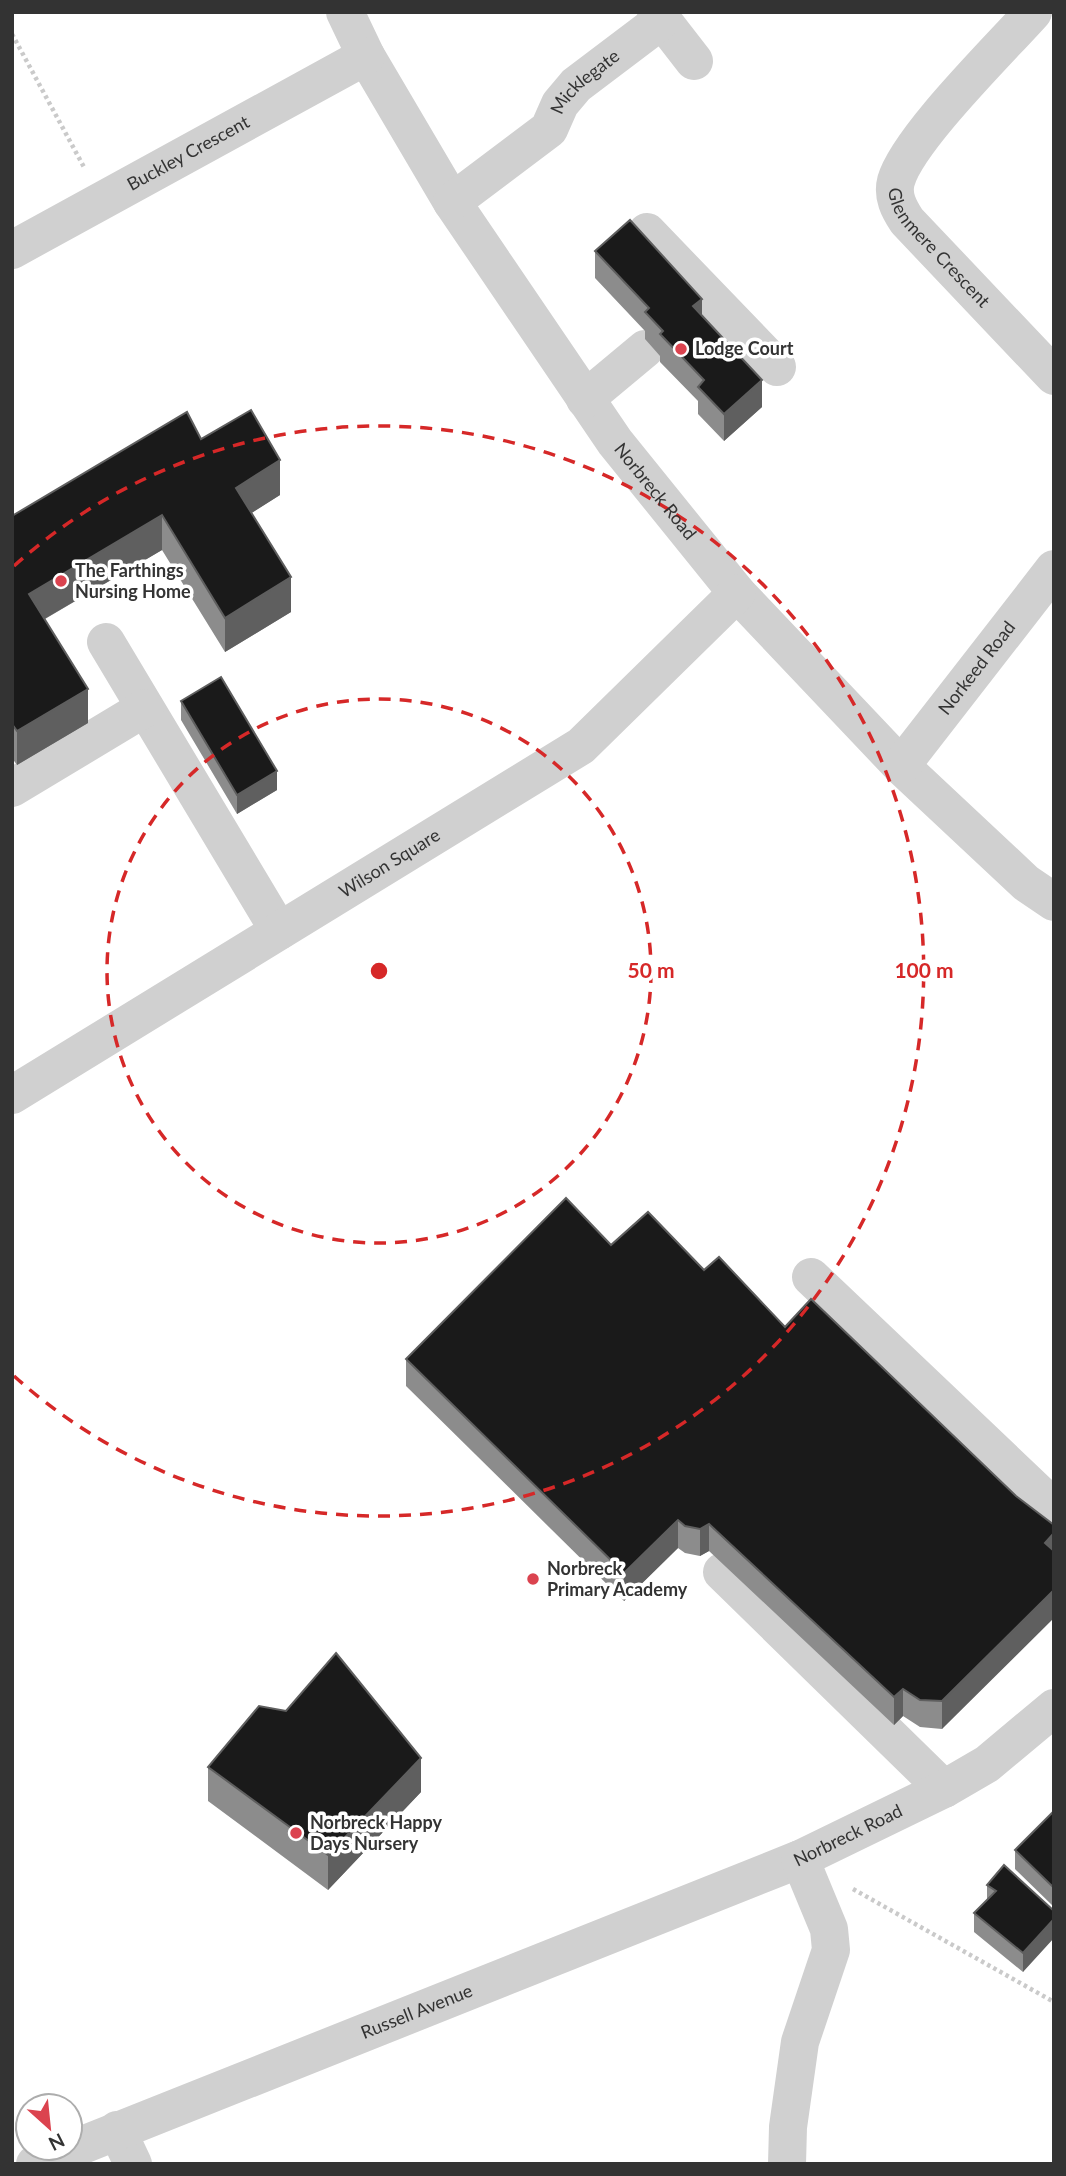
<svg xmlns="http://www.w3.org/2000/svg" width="1066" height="2176" font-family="Lato,sans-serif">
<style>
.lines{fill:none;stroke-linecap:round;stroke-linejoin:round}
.path{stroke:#cacaca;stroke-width:4.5;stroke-dasharray:3.5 3.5;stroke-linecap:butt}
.minor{stroke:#d0d0d0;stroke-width:38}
.wall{fill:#8c8c8c}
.shaded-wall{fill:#5f5f5f}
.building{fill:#1a1a1a;stroke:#5f5f5f;stroke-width:2}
.ring{fill:none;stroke:#d62828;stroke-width:3.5;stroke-dasharray:12 9}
.poi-dot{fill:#db434f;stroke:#fff;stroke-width:2.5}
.labels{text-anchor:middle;stroke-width:7;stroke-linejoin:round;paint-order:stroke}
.street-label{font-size:18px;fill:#333;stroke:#fff}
.poi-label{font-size:18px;font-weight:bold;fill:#333;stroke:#fff;text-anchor:start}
.centre{fill:#d62828;stroke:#fff;stroke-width:3.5}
.ring-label{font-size:21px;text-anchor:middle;font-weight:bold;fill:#d62828;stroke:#fff;stroke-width:7;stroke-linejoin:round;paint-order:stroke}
</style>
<rect width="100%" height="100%" fill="#fff"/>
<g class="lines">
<path class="path" d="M12 34 85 169
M853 1889 1054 2002"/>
<g class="minor">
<path id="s1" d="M345 12 366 56 452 202 615 442 737 593 901 766 1026 883 1054 902"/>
<path d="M656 12 694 61"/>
<path id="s2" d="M1033 12C1000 49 908 139 896 181 892 196 899 209 907 221L1054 376"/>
<path id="s3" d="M452 202 549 129 560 104 576 85 662 20"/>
<path d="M647 232 777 367"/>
<path id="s4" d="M12 250 366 56"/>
<path d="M585 399 645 349"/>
<path d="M106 642 279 931"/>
<path id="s5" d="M901 766 1054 569"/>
<path d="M12 788 145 708"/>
<path id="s6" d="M12 1095 581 746 737 593"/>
<path d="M811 1277 1054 1508"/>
<path d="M722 1572 944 1789"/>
<path d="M117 2130 133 2164"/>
<path id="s7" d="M35 2164 800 1859 944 1789 987 1764 1054 1708"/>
<path d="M787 2164 788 2127 800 2042 831 1950 829 1929 800 1859"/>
</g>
</g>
<path class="wall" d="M595 251 702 315 762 407 724 441 698 414V401L660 362V356L645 339V331L595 278Z
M201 439 280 495 251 513 291 612 225 652 162 550 45 619 88 723 17 765 12 758V516Z
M181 701 277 790 237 814 181 720Z
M611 1245 704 1270 785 1327 1016 1496 942 1729 920 1727 903 1716 894 1725 709 1551 700 1556 685 1553 678 1548 624 1601 406 1386V1359Z
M208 1767 421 1792 328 1890 208 1801Z
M1054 1811V1907L1015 1869V1850Z
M987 1885 1054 1911 1023 1972 974 1932V1913L987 1900Z"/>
<path class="shaded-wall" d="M702 299V326L693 306Z
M762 380V407L724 441V414Z
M280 460V495L236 523V488Z
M162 515V550L29 628V594Z
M291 577V612L225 652V618Z
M88 689V723L17 765V731Z
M277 771V790L237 814V795Z
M678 1520V1548L624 1601V1573Z
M709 1524V1551L700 1556V1529Z
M1054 1533V1560L1045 1543Z
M1054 1590V1618L942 1729V1701Z
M903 1689V1716L894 1725V1697Z
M421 1758V1792L328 1890V1855Z
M1054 1919V1938L1023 1972V1953Z"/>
<path class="building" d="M630 220 702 299 693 306 762 380 724 414 698 387 704 380 660 334 663 331 645 312 649 308 595 251Z
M251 410 280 460 236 488 291 577 225 618 162 515 29 594 88 689 17 731 12 724V516L187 412 201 439Z
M221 677 277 771 237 795 181 701Z
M566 1198 611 1245 648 1212 704 1270 719 1257 785 1327 811 1299 1016 1496 1054 1525V1533L1045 1543 1054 1551V1590L942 1701 920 1700 903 1689 894 1697 709 1524 700 1529 685 1526 678 1520 624 1573 406 1359Z
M336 1653 421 1758 328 1855 208 1767 259 1706 286 1711Z
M1054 1811V1888L1015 1850Z
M1004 1865 1054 1911V1919L1023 1953 974 1913 996 1891 987 1885Z"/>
<g class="ring">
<circle cx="379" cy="971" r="272"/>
<path d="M14 566A545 545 0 1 1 14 1376"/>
</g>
<g class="poi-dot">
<circle cx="681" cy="349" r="7"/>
<circle cx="61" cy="581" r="7"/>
<circle cx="533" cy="1579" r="7"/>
<circle cx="296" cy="1833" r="7"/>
</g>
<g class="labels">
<g class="street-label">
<text dy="6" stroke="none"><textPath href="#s3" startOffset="182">Micklegate</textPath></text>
<text dy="6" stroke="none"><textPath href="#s4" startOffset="201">Buckley Crescent</textPath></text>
<text dy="6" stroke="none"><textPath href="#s2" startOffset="301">Glenmere Crescent</textPath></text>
<text dy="6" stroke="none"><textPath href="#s1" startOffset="572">Norbreck Road</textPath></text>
<text dy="6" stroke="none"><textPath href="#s5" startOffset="124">Norkeed Road</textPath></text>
<text dy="6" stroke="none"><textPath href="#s6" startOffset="443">Wilson Square</textPath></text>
<text dy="6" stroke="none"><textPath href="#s7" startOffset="877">Norbreck Road</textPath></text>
<text dy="6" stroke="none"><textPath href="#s7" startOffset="411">Russell Avenue</textPath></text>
</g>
<g class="poi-label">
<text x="695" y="355">Lodge Court</text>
<text x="75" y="577">The Farthings<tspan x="75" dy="21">Nursing Home</tspan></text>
<text x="547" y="1575">Norbreck<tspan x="547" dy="21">Primary Academy</tspan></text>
<text x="310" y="1829">Norbreck Happy<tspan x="310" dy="21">Days Nursery</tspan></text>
</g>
</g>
<circle cx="379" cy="971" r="10" class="centre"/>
<g class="ring-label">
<text x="651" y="978">50 m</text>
<text x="924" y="978">100 m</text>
</g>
<rect width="1066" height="2176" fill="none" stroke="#333333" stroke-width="28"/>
<g transform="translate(49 2127) rotate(153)"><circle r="33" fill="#ffffff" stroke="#adadad" stroke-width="2"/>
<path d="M0-5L12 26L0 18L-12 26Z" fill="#db434f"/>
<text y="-10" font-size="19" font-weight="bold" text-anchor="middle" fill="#333333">N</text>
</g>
</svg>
